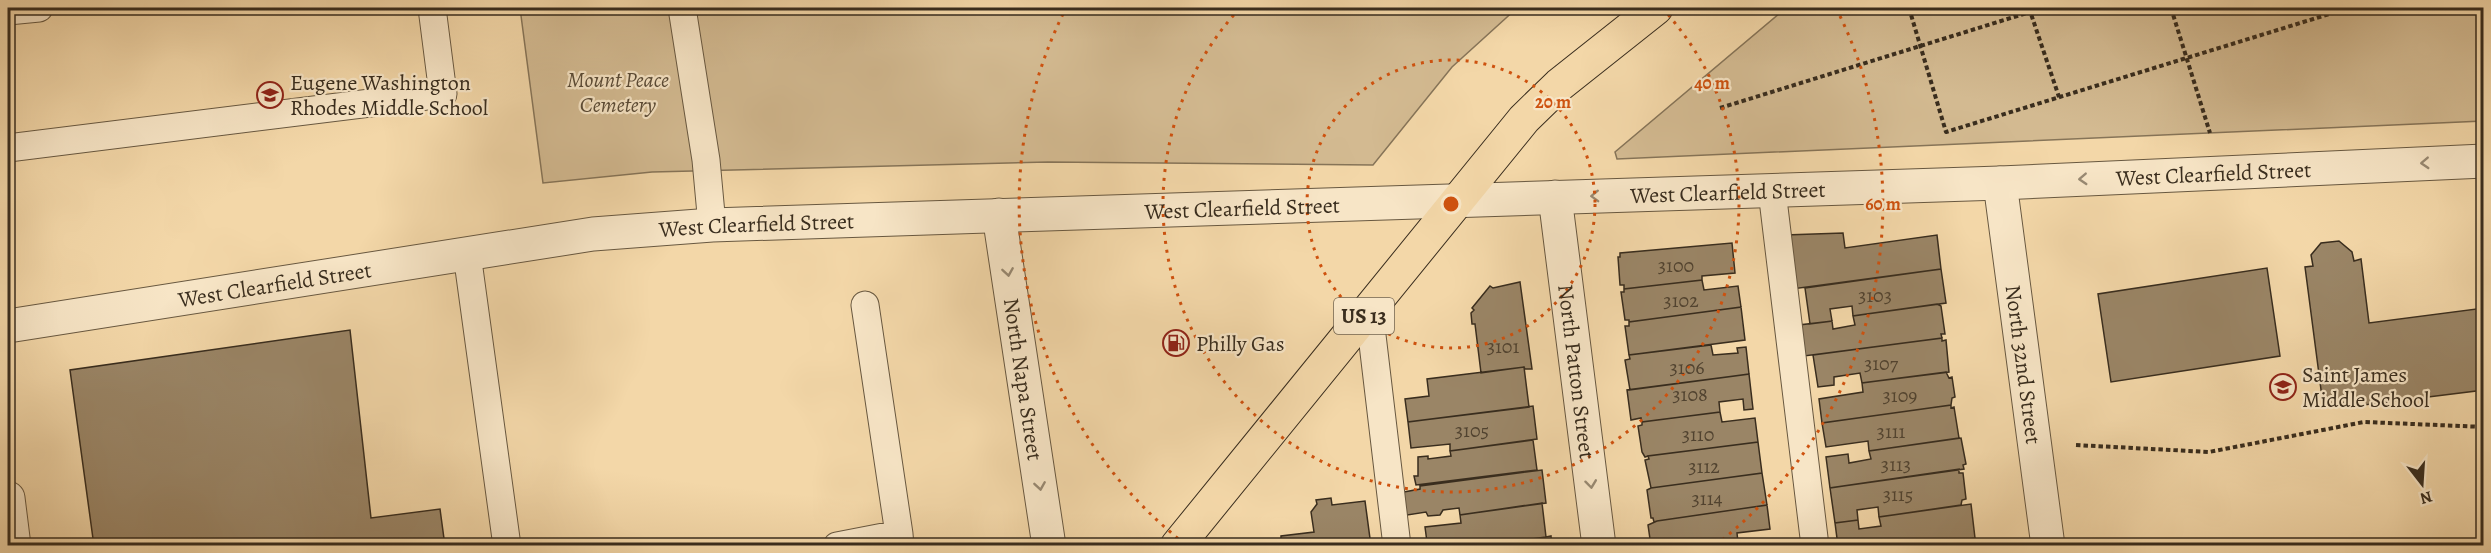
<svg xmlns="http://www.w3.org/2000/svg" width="2491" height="553" font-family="Alegreya,serif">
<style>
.green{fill:#d3ba91;stroke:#867458;stroke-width:1.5}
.building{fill:#9a8566;stroke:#392d1e;stroke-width:1.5}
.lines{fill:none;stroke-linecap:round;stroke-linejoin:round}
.service-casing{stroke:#685840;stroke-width:29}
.minor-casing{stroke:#685840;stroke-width:35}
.primary-casing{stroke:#392d1e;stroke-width:35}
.path{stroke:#392d1e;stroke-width:4;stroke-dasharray:4.5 3;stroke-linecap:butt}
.service{stroke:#f7e5c6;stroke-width:27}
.minor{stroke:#f7e5c6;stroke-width:33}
.primary{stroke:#f3d7a8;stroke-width:33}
.oneway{stroke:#988972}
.ring{fill:none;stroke:#ce520f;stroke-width:3;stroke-dasharray:3 6}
.labels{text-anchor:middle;stroke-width:4.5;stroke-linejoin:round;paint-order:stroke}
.number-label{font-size:20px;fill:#514330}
.shield{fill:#f7e5c6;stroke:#726450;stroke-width:1.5}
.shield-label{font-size:21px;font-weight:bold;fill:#392d1e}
.park-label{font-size:22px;font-style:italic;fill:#584935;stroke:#f7e5c6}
.poi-label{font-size:22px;fill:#392d1e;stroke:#f7e5c6;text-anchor:start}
.street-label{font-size:22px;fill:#392d1e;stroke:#f7e5c6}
.centre{fill:#ce520f;stroke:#f7e5c6;stroke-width:3}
.ring-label{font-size:18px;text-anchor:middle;font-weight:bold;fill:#ce520f;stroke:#f7e5c6;stroke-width:4.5;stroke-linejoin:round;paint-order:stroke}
</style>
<rect width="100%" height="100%" fill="#f3d7a8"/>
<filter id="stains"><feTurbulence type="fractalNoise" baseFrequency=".00333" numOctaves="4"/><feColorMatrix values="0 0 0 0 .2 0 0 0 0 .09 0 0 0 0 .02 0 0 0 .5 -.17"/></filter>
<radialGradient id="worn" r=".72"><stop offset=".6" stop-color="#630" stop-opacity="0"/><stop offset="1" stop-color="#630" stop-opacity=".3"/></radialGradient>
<path class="green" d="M520 8H1517L1452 67 1373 165 1048 162 652 172 543 183Z
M1786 8H2483V121L1617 159 1615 152Z"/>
<path class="building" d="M1843 233 1845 248 1937 235 1941 269 1792 289 1785 235Z
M2339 241 2352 252 2354 261 2361 259 2369 323 2484 308V390L2364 405V401L2323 405 2305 267 2313 266 2311 255 2321 243Z
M1732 243 1735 273 1702 276V280L1624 289V285H1620L1618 257H1620V253Z
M2267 268 2280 356 2111 382 2098 294Z
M1941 269 1946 303 1853 316 1852 306 1830 309 1832 321 1810 324 1805 288Z
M1702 280 1704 290 1738 286 1741 307 1629 322V320H1625L1621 292H1624V289Z
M1520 282 1532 369H1525L1524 367 1481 373 1475 324H1472L1471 313 1474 310 1472 308 1490 286 1493 288Z
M1937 304 1941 306 1945 334H1941L1942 338 1804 356 1799 325 1832 321 1833 329 1855 325 1853 316Z
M1741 307 1745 340 1629 355 1625 326H1629V322Z
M350 330 371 518 440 509 445 546H94L70 370Z
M1942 338V341L1946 340 1949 372 1862 383 1860 373 1834 377V385L1818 387 1813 355Z
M1711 345 1713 355 1738 353 1737 348 1746 347 1749 374 1630 390 1625 360 1630 359 1629 355Z
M1524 367 1529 407 1408 422 1405 399 1429 396 1427 379Z
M1946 372 1949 378 1952 377 1955 397 1952 398 1951 405 1822 423 1819 399 1863 392 1862 383Z
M1749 374 1753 409 1744 410 1743 399 1719 402 1720 412 1642 422 1641 418 1631 420 1627 390Z
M1951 405V408L1954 407 1959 438 1869 451 1868 441 1826 447 1822 423Z
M1533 406 1537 439 1450 451V444L1411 448 1408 422Z
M1720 412 1722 422 1755 418 1758 442 1648 456 1645 457 1642 452 1638 426 1642 425V422Z
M1961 438 1966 464 1963 465 1964 469 1830 488 1826 457 1848 454 1849 463 1871 459 1869 451Z
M1533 440 1537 470 1416 485 1414 476H1418V457L1428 456V459L1451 456 1450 451Z
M1758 442 1762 473 1651 488 1645 460 1649 459 1648 456Z
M1959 469V473H1963L1966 499 1962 500 1961 505 1879 517 1878 507 1857 510 1858 520 1835 523 1830 488Z
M1542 470 1546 503 1460 515 1459 508 1443 510 1440 515 1428 516 1426 512 1401 516 1398 493 1420 489V486Z
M1762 473 1767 505 1657 521 1654 522 1653 518H1651L1647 490 1651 488Z
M1331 498 1332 505 1365 501 1371 546H1281V536L1314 532 1311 512 1317 504 1316 500Z
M1542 503 1546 537 1479 546H1419L1418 543 1427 542 1425 527 1461 523 1460 515Z
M1971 504 1975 538 1918 546H1838L1835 523 1858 520 1859 529 1881 526 1879 517Z
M1767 505 1770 529 1737 533 1738 543 1651 546 1648 525 1657 521Z
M1551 536 1552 546H1479L1546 537Z
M1975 538 1976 546H1918Z"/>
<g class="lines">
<defs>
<path id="service" d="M682 8 706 160 712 225
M8 11 39 8
M8 148 443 94 432 8
M1772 191 1815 546
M467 254 507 546
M865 305 899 534
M1369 310 1397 546
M837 546 899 534 900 546"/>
<g id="minor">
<path id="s1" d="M2000 183 2048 546"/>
<path id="s2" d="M1555 197 1599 546"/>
<path id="s3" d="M999 215 1049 546"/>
<path id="s4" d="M8 326 593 234 712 225 2000 183 2484 161"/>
<path d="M8 498 14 546"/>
</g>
<path id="primary" d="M1177 546 1524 119 1559 85 1656 8"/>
</defs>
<use href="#service" class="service-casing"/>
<use href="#minor" class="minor-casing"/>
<use href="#primary" class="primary-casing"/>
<path class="path" d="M1909 8 1946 132 2349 8
M2029 8 2059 97
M2171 8 2210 133
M1720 108 2043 8
M2076 445 2209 452 2364 422 2484 427"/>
<use href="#service" class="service"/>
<use href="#minor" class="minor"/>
<use href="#primary" class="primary"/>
</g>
<defs><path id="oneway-chevron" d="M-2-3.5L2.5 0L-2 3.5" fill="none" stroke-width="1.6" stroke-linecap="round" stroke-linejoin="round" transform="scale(1.5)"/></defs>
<g class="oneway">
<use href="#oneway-chevron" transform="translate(2425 163) rotate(177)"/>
<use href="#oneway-chevron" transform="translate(2083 179) rotate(177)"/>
<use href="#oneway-chevron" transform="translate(1595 196) rotate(178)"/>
<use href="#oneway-chevron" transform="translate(1008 272) rotate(81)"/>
<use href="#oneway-chevron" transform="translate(1591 484) rotate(83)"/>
<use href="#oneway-chevron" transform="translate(1040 486) rotate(81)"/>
</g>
<g class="ring">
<circle cx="1451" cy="204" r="144"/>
<path d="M1662 8A288 288 0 1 1 1240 8"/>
<path d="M1185 544A432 432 0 0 1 1066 8M1836 8A432 432 0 0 1 1717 544"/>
</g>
<defs>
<symbol id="school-ring" viewBox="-11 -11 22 22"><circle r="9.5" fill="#f7e5c6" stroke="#8f2418" stroke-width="1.5"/><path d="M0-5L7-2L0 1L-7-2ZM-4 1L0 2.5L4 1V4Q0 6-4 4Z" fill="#8f2418"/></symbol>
<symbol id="fuel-ring" viewBox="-11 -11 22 22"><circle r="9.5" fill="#f7e5c6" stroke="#8f2418" stroke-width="1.5"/><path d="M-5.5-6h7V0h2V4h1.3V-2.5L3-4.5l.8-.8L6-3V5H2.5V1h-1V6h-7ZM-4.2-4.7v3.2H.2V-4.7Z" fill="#8f2418"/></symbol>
</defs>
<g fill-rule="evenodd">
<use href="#school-ring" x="255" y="80" width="30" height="30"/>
<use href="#fuel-ring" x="1161" y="328" width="30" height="30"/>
<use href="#school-ring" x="2268" y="372" width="30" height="30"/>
</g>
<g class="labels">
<g class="number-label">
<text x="1676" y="272">3100</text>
<text x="1875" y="302">3103</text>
<text x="1681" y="307">3102</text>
<text x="1503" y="353">3101</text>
<text x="1881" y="370">3107</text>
<text x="1687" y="374">3106</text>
<text x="1690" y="401">3108</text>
<text x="1900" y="402">3109</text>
<text x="1472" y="437">3105</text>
<text x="1891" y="438">3111</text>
<text x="1698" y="441">3110</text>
<text x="1896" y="471">3113</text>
<text x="1704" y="473">3112</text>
<text x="1898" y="501">3115</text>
<text x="1707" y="505">3114</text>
</g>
<rect class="shield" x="1334" y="298" width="60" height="36" rx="4.5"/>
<g class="shield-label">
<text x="1364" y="323">US 13</text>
</g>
<g class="park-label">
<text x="618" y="87">Mount Peace<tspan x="618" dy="25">Cemetery</tspan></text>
</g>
<g class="poi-label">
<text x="290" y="90">Eugene Washington<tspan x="290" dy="25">Rhodes Middle School</tspan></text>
<text x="1196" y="351">Philly Gas</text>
<text x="2302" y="382">Saint James<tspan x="2302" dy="25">Middle School</tspan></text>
</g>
<g class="street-label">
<text dy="8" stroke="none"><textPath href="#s4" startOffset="2214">West Clearfield Street</textPath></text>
<text dy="8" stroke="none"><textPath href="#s4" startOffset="1728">West Clearfield Street</textPath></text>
<text dy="8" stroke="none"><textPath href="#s4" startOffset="1242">West Clearfield Street</textPath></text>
<text dy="8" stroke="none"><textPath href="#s4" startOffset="756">West Clearfield Street</textPath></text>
<text dy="8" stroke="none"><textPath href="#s4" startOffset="270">West Clearfield Street</textPath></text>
<text dy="8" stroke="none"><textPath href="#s1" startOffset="183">North 32nd Street</textPath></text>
<text dy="8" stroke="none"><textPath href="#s2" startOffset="176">North Patton Street</textPath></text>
<text dy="8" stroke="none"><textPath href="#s3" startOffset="166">North Napa Street</textPath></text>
</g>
</g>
<circle cx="1451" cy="204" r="9" class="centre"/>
<g class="ring-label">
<text x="1712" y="89">40 m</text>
<text x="1553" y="108">20 m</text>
<text x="1883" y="210">60 m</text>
</g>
<rect width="2491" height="553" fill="none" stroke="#f3d7a8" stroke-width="30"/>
<rect x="9" y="9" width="2473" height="535" fill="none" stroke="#392d1e" stroke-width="3"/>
<rect x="15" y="15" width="2461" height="523" fill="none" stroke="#392d1e" stroke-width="1.5"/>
<g transform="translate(2422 484) rotate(163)" stroke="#f7e5c6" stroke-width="4.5" paint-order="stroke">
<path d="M0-4.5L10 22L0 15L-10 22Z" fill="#392d1e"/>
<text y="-9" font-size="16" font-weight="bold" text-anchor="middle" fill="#392d1e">N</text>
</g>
<rect width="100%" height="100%" filter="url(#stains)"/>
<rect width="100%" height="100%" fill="url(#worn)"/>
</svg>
